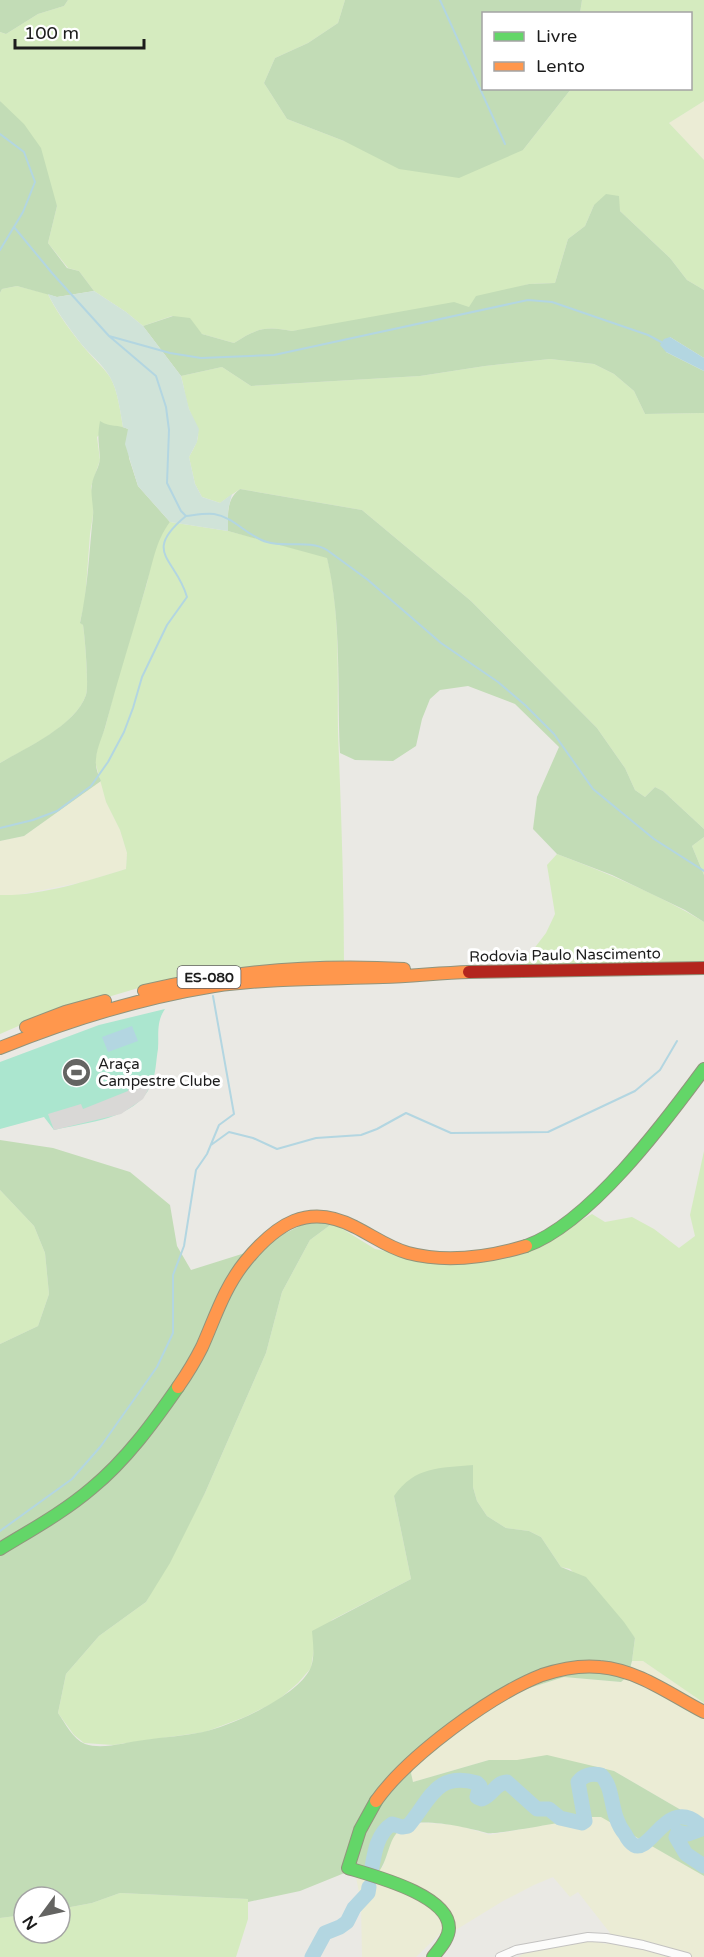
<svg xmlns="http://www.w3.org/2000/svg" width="704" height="1957" font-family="'Varela Round',sans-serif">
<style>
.farmland{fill:#ebecd5}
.grass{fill:#d5ebbf}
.forest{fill:#c2dcb6}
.wetland{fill:#d0e3d8}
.pitch{fill:#abe6cf}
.parking{fill:#d9d8d6}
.water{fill:#b3d6e1}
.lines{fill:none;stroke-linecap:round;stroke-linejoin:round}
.stream{stroke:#b3d6e1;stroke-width:2}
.river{stroke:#b3d6e1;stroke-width:15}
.street-casing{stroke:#c3c2c0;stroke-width:10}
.fast-casing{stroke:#91947c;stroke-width:14}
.slow-casing{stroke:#91947c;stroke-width:14}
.jam-casing{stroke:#91947c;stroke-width:14}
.street{stroke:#fcfcfb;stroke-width:8}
.fast{stroke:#63d668;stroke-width:12}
.slow{stroke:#ff974d;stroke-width:12}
.jam{stroke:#b3261e;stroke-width:12}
.labels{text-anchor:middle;stroke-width:6;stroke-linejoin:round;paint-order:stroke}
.shield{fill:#fff;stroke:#606060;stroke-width:1.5}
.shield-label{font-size:14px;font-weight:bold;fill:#1c1c1c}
.street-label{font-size:15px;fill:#1c1c1c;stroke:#fff}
.poi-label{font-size:15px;fill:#1c1c1c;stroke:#fff;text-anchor:start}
</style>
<rect width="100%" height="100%" fill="#eae9e4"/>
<path class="farmland" d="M704 101V160L669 123Z
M101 781 106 802 120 830 127 853 126 869 83 882 17 895H0V841L24 836Z
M632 1661H643L704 1703V1827L681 1810 614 1771 517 1760H489L413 1782 411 1773 415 1765 504 1696 564 1677 621 1682 628 1676Z
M601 1816 704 1876V1957H518L531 1949 586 1940 607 1944 610 1933 578 1892 570 1897 553 1877 534 1885 503 1901 454 1931 449 1925 416 1957H362L361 1903 355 1872 383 1867 389 1845 396 1833 407 1825 426 1823 457 1825 490 1835 588 1817Z"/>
<path class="grass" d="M68 0H345L338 23 308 43 275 58 264 83 287 119 344 141 523 150 571 89 690 88V14L580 13 582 0H704V101L669 123 704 160V290L687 280 670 258 620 211 594 205 585 226 568 239 555 283 529 284 508 290 469 307 292 331C266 326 257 328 234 343L202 334 172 316 143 326 126 312 94 291 79 271 68 268 48 243 57 206 0 101V32L6 34 38 14 64 6Z
M17 286 48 294C56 312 75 337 88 352 95 360 104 368 110 377 118 391 120 410 123 427H108L97 437 100 460 91 487 93 495V515L90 534 85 601 80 622 83 625C85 637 89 686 86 695 75 726 27 748 0 763V293L2 289Z
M550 359 594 364 614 374 634 391 645 414 704 413V829L663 791 655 787 645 797 635 790 625 768 597 728 471 601 362 510 240 489 220 503 202 497 195 484 189 457C204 431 198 434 189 409 185 398 184 386 181 376L222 367 251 386 420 376 485 366Z
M170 522 228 531 327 557C341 615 337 672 338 731 341 809 344 886 344 965L162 981 37 1018 0 1034V895C42 896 86 881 126 869L127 853 120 830 106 802 95 761 98 745 105 728 117 681 147 583 154 549 160 535Z
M704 837V875L692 846Z
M557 854C607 873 658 894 704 922V961L520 967 546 933 555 914 547 865Z
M704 1151V1703L643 1661H632L635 1638 570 1569 561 1567 541 1537 529 1531 506 1528 487 1516 477 1501 473 1487V1465L394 1496 411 1579 332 1620 314 1649 311 1668 298 1683 277 1701 245 1717 205 1732 113 1745 84 1743 74 1735 58 1713 66 1674 99 1636 146 1602 205 1493 266 1353 282 1292 310 1240 333 1223 375 1249 451 1264 525 1253 592 1214 605 1222 632 1217 654 1229 679 1248 695 1236 690 1215Z
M0 1190 34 1226 45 1253 49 1294 38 1326 0 1344Z
M120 1893 248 1899V1919L236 1957H0V1918L24 1915V1933H60V1909L92 1903Z"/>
<path class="forest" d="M0 0H68L64 6 38 14 6 34 0 32Z
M345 0H582L580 13 484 14V88L571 89 523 150 459 178 399 169 344 141 287 119 264 83 275 58 308 43 338 23Z
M0 101 24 124 41 148 57 206 48 243 67 268 79 271 94 291 57 297 17 286 2 289 0 293Z
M606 194 619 196 620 211 670 258 687 280 704 290V358L670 337 666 352 704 371V413L645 414 634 391 614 374 594 364 550 359 485 366 420 376 251 386 222 367 181 376 143 326 173 316 190 318 202 334 234 343C257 328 266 326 292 331L454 302 469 307 476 296 529 284 555 283 568 239 585 226 594 205Z
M100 421C111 428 118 424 128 429L129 458 138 486 170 522C155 542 153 563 146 586 133 632 118 678 106 724 103 736 97 746 96 759 95 767 98 774 101 781L24 836 0 841V763C27 747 75 726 86 695 89 686 85 637 83 625L80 623C88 588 89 552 93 516 94 506 90 494 92 484 93 476 100 466 100 458 99 443 97 437 100 421Z
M240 489 362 510 471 601 597 728 625 768 635 790 645 797 655 787 663 791 704 829V837L692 846 704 875V922L685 910 612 875 557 854 533 829 537 797 559 747 515 704 468 686 440 690 430 699 422 719 416 746 393 761 355 760 340 753C337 688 342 622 327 558L228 531C228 515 226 499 240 489Z
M0 1140 53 1148 130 1172 170 1205 177 1246 191 1270 245 1253 312 1220 333 1223 310 1240 282 1292 266 1353 205 1493 170 1563 146 1602 99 1636 66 1674 58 1713C65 1723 73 1739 85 1744 103 1750 126 1742 144 1740 164 1737 184 1736 203 1732 232 1726 300 1695 311 1667 315 1656 313 1643 312 1631L411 1579 394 1496C415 1466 440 1468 473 1465V1487L477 1501 487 1516 506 1528 529 1531 541 1537 561 1567 586 1577 624 1622 635 1638 632 1661 628 1676 621 1682 564 1677 504 1696 415 1765 411 1773 413 1782 489 1760H517L547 1755 614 1771 681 1810 704 1827V1876L601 1817H588C576 1820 494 1835 487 1833 469 1828 422 1817 405 1826 387 1836 390 1858 378 1873L347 1872 300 1891 248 1902V1899L120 1893 92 1903 60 1909V1897H24V1915L0 1918V1344L38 1326 49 1294 45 1253 34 1226 0 1190Z"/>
<path class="wetland" d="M94 291 126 312 143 326 181 376 189 409 199 429 197 442 189 457 195 484 202 497 220 503 232 494 228 510V531L170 522 138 486 125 444 128 429 123 427C120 410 118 391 110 377 102 363 88 353 79 341 69 328 55 309 48 294L57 297Z"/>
<path class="pitch" d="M165 1009C156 1022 159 1034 158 1049 156 1060 156 1075 151 1085 135 1120 87 1122 54 1130L44 1117 0 1129V1062L99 1025Z"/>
<path class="parking" d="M147 1081 152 1083 143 1099 121 1114 54 1130 48 1114 81 1104 83 1109 128 1091V1089L133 1092Z"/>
<path class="water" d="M670 337 704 358V371L666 352 660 345 664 339Z
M132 1026 138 1041 108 1052 102 1037Z"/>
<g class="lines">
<path class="stream" d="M440 0 505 144
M0 134 24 152 35 182 23 212 0 250
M14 227 52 273 109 336 156 376 166 407 169 430 167 483 181 511 186 516
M109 336 170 353 201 358 274 355 528 300 552 302 648 335 663 343
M0 828 33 820 57 811 91 786 108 762 124 732 133 708 142 677 167 625 187 597C176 558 141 553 186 516 195 515 205 513 214 514 234 517 248 537 267 542 286 548 309 539 327 550L368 580 441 643 498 682 525 705 554 734 593 789 654 839 704 871
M211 1145 229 1132 253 1138 277 1149 316 1138 361 1135 377 1129 406 1113 451 1133 548 1132 635 1091 660 1070 677 1041
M0 1531 72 1479 101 1446 157 1367 173 1333V1275L184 1246 196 1170 207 1154 219 1125 234 1114 213 996"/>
<path class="river" d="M371 1873C374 1856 376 1834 392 1824L402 1827 408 1826C430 1801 435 1771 477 1783L480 1786 477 1797 482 1799C493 1795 495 1783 507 1782L537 1809H549L560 1818 582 1823 585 1821 578 1782C583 1775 592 1773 601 1775 615 1788 609 1815 625 1834 627 1838 630 1843 634 1845 651 1854 667 1796 700 1825L699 1830 688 1834 678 1832 676 1837 686 1854 704 1866
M312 1957 325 1933 340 1927 347 1922 354 1908 368 1893 369 1887"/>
<defs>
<path id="street" d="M500 1957 516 1950 588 1937 606 1938 643 1945 687 1957"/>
<path id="fast" d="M526 1246C589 1224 665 1122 704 1069
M0 1549C31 1530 64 1512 92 1488 126 1460 153 1423 178 1387
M376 1801 360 1830 348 1868C374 1876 449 1895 449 1928 449 1939 439 1949 433 1957"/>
<path id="slow" d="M144 991C230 971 316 964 404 969
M26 1027 65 1012 105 1001
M0 1048C69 1020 140 998 214 986 270 978 327 979 383 977 412 976 440 973 469 972
M178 1387C187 1374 195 1361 202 1347 215 1318 224 1288 245 1262 276 1224 308 1202 355 1227 373 1236 389 1248 408 1253 446 1263 489 1257 526 1246
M376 1801C408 1756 491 1695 542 1675 560 1669 581 1665 600 1667 638 1670 671 1695 704 1712"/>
<path id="jam" d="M469 972 704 968"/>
</defs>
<use href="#street" class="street-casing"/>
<use href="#fast" class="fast-casing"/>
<use href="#slow" class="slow-casing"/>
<use href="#jam" class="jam-casing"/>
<use href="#street" class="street"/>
<use href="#fast" class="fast"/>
<use href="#slow" class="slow"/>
<use href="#jam" class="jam"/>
</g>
<defs>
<symbol id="stadium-disc" viewBox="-11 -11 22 22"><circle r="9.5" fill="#646462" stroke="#fff"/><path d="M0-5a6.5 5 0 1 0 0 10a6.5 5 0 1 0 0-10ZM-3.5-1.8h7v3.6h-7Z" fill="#fff"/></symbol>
</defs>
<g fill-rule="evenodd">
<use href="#stadium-disc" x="60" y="1056" width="33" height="33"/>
</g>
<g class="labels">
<rect class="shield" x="177.5" y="966" width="63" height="22" rx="4.5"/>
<g class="shield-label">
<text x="209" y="982">ES-080</text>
</g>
<g class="street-label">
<text transform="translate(565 955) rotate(-1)" y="5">Rodovia Paulo Nascimento</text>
</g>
<g class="poi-label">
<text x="98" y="1069">Araça<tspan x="98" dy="17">Campestre Clube</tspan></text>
</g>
</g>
<rect x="482" y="12" width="210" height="78" fill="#ffffff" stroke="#a4a4a4" stroke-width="1.5"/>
<rect x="494" y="32" width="30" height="9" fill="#63d668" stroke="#a4a4a4" stroke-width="1.5"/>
<text x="536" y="42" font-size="18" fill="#1c1c1c">Livre</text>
<rect x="494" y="62" width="30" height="9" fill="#ff974d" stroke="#a4a4a4" stroke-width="1.5"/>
<text x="536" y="72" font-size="18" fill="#1c1c1c">Lento</text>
<g transform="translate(42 1915) rotate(237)"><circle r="28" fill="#ffffff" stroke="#a4a4a4" stroke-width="1.5"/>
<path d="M0-4.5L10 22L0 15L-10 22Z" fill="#646462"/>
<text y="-9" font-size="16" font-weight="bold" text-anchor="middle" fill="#1c1c1c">N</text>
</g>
<path d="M15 39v9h129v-9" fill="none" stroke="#1c1c1c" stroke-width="3"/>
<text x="24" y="39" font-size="18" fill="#1c1c1c" stroke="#ffffff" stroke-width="4.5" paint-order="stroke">100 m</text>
</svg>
